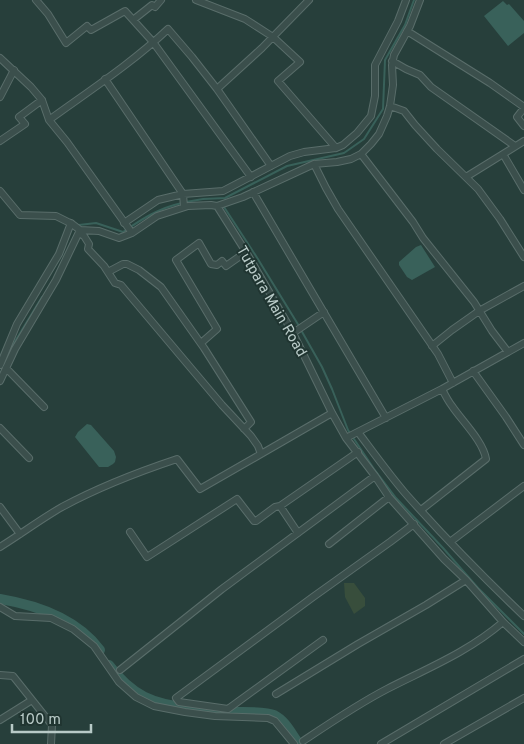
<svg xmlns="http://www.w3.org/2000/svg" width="524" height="744" font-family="Overpass,sans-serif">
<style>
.green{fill:#384e3c}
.water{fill:#39615a}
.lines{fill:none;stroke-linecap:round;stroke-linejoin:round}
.stream{stroke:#39615a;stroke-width:2}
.river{stroke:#39615a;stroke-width:10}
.minor-casing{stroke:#596d6a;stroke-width:8}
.minor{stroke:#3b4f4c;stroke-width:6}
.labels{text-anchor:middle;stroke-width:4;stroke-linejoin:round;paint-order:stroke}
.street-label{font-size:15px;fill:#b8cac7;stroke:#203531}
</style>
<rect width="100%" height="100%" fill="#273f3b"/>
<path class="green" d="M344 583H354L365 598V606L354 614 345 597Z"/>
<path class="water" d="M503 1 507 5 509 4 524 21V33L508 46 484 16Z
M421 245 435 267 412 280 407 277 399 265V262L416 247Z
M87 424 91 425 114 451 116 457 115 462 113 464 108 467H99L75 437 78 432Z"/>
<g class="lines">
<path class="stream" d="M186 202 203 199 225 198 287 166 344 153 364 139 383 109 385 60 405 25 414 0
M224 207 256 256 299 326
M79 226V225L96 223 123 232C142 219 159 208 182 203
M301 330 322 367 332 389 348 430 374 469 396 498 443 548 478 588 524 634
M8 353 42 297"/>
<path class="river" d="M0 599C36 605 77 619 100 650
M109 665C132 696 153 704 190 708 205 710 218 712 232 712 242 712 266 711 274 715 286 721 292 735 299 744"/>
<defs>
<path id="minor" d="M36 0 48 14 66 43 87 26 91 30 125 11 153 42 251 177
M196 0 245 19 273 37 300 62 278 81 336 148
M133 20 152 5 155 7 161 0
M407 31 490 83 524 107
M0 58 31 87 42 100 49 120 67 142 132 233
M392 61 406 69 420 75 431 87 515 146
M105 79 183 194 184 207
M217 89 271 166
M0 97 14 70
M390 106 404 111 415 125 437 149 478 189 500 219 524 257
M524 108 517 117 524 126
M49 120C89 91 132 63 168 29L192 57 217 89 262 48 309 0
M0 141 25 124 19 117 42 100
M361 154 413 222 423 238 474 302 492 331 508 352
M503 154 524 190
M314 164 326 188 338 209 438 354 453 383
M466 177 524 141
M0 191 20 215 56 216 72 224 80 230
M253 192 386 418
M217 206 243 197 314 164 337 162 351 159 361 154 371 144 379 134 387 116 390 106 393 85 392 65 394 55 410 26 420 0
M124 223 158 200 183 194 223 191 290 156 304 152 336 148 343 145 357 133 371 116 375 96V65L398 21 406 0
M79 233 84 236 89 244 88 249 104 266 115 283 121 285 222 405 251 436 258 446 261 454 332 413
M108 272 123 264H127L139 270 161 287 204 348 251 422 244 429
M293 333 324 312
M201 343 217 329 176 260 199 243 211 264 217 265 222 261 226 266 246 252
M432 346 452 330 479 311 524 286
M0 365 17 324 59 254 71 223
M6 368 44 407
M473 371 506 417 524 445
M0 381 15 349 56 280 80 230 99 231 119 238 132 233 157 216 188 206 211 205 217 206 246 252 293 333 332 413 346 438 375 476 389 497 444 559 466 580 503 622 524 642
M0 428 29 458
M358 432C373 452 388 473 405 493 443 536 483 577 524 616
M346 438 442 389 524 343
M280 506 358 452
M0 507 20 534
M421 510 486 459C483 441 462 421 452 406 448 401 445 395 442 389
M130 532 147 557 237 499 254 521H256L275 507 280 506 298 533
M450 542 524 486
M329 544 389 497
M0 547C21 534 41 519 62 507 99 487 138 472 177 459L200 489 261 454
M0 607 15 616 51 618 73 629 94 646 119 682 136 697 154 706 185 712 215 716 268 718 275 721 294 744
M323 640 228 709 179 702 176 698 313 597 390 542 414 524
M120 670 222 589 375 476
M0 675 13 676 52 725 51 744
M276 694 358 644 426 605 466 580
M0 720 32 700
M303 741C330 723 358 704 387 689 428 668 468 652 503 622
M381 744 524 659
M444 744 524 698"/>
</defs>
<use href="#minor" class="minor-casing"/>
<use href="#minor" class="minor"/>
</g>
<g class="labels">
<g class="street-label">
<text transform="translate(272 301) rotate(60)" y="5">Tutpara Main Road</text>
</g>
</g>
<path d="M12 724v8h79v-8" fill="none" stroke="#b8cac7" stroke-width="2.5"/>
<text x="20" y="724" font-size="15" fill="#b8cac7" stroke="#203531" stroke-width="4" paint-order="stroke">100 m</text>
</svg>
